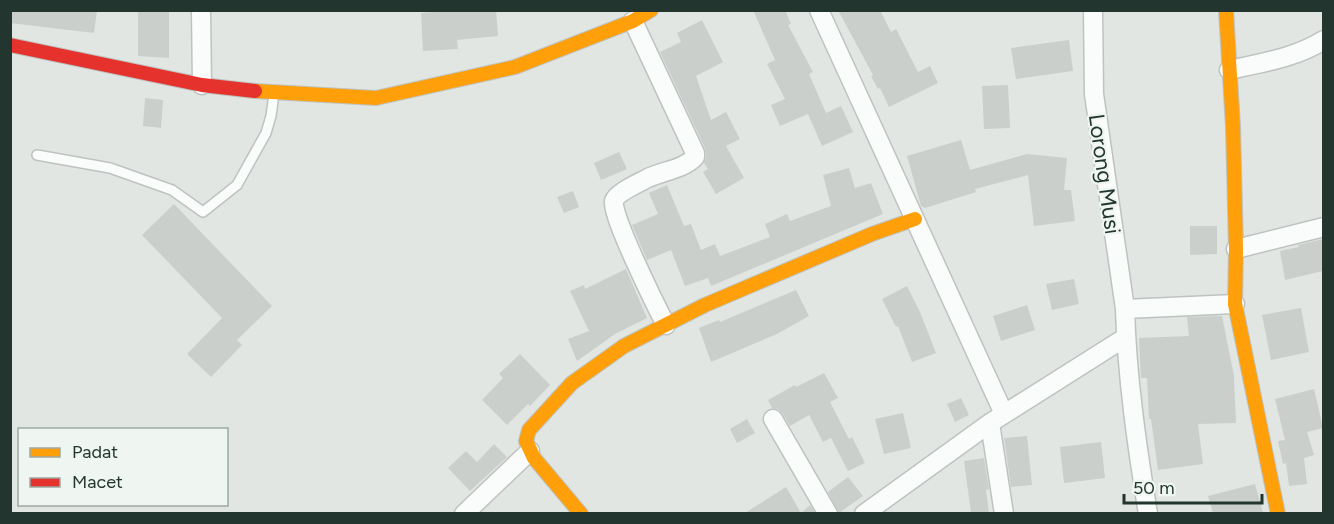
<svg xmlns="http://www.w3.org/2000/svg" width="1334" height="524" font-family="Figtree,sans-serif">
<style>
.building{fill:#cacfcc}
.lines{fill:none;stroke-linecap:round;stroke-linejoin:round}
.lane-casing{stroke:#bec3c0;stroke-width:12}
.street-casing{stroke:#bec3c0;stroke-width:21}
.slow-casing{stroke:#bec3c0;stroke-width:16}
.jam-casing{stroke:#bec3c0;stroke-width:16}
.lane{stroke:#fafbfb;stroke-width:9}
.street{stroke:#fafbfb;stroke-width:18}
.slow{stroke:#ff9f0a;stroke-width:14}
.jam{stroke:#e5322d;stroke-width:14}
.labels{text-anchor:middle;stroke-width:4.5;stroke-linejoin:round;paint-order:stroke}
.street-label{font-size:22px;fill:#22362f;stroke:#eff5f1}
</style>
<rect width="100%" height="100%" fill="#e1e6e3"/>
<path class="building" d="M10 10H97L94 33 10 23Z
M138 10H169V58L138 56Z
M458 10H496L498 36 457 40 458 49 423 51 421 13Z
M753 10H785L791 24 788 25 813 72 809 74 826 113 841 106 853 132 822 146 808 114 780 126 771 105 785 99 767 64 775 60Z
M838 10H880L891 32 896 29 918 72 930 66 938 83 889 107 880 88 878 89 871 76 873 75Z
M702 20 723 62 696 76 711 120 726 112 740 139 726 146 744 178 716 194 703 172 708 169 704 163 706 157 705 148 660 52 681 42 677 33Z
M1069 40 1073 71 1016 79 1011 48Z
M1008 85 1010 128 984 129 982 86Z
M145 98 163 100 161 128 143 126Z
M961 140 970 170 1027 154 1067 158 1064 190H1071L1075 221 1034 226 1028 175 975 189 976 192 925 208 921 206 907 156Z
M619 152 627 169 601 180 594 163Z
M849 168 855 188 871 183 883 214 711 286 708 278 685 286 671 250 647 260 632 225 658 214 649 193 667 185 684 226 691 224 701 250 715 244 720 256 770 237 765 224 787 214 790 221 831 206 823 175Z
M573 191 579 207 564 213 557 197Z
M174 204 272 306 237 340 242 345 211 377 187 354 222 318 142 235Z
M1190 226H1217V254L1190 255Z
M1323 239V271L1285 280 1280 251 1299 247 1298 245Z
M626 269 647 318 615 334 577 361 568 339 589 331 570 291 584 285 585 289Z
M1074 279 1079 304 1052 310 1046 284Z
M907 286 920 312 936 353 912 362 898 326 896 327 882 299Z
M796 290 809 316 777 334 711 362 699 328 719 320 720 322Z
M1027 305 1035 330 1001 341 993 316Z
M1301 308 1309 352 1271 360 1262 315Z
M1222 316 1234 376 1236 423 1198 424 1203 464 1158 470 1151 419H1149L1147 378H1141L1139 338 1189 336 1187 317Z
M520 354 550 385 530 406 528 404 507 425 482 400 503 378 499 374Z
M824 373 838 398 830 402 849 439 852 437 865 463 848 471 831 438 823 442 809 415 790 426 782 413 778 409 772 408 768 400 795 385 796 387Z
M1314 389 1323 428 1307 432 1314 455 1304 458 1307 484 1289 486 1286 463 1283 464 1278 441 1285 440 1275 399Z
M961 398 969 415 955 422 947 404Z
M903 413 911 448 884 454 875 419Z
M747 419 755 433 737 443 730 429Z
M1027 436 1032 485 1011 487 1004 438Z
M1101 442 1105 478 1064 483 1060 447Z
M494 444 507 457 470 491 448 468 466 451 477 462Z
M984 458 989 489 986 490 989 513H971L964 461Z
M848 477 863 496 839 513 828 492Z
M1255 484 1263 513H1213L1208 496Z
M786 487 801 513 810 505 815 513H745Z"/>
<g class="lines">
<defs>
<path id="lane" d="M37 155 110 168 172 190 203 212 237 185 266 133 271 116 274 94"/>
<path id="street" d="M201 10 202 85
M819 10 1004 414
M1093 10 1094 94 1125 309C1127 378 1137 446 1148 514
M633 21 695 153V157C684 169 663 171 648 178 641 182 617 192 614 201 610 213 657 308 666 325
M1229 70C1261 63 1295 58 1324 40
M1236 249 1324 227
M1125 309 1235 304
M773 419 828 514
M990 423 1004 514
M464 514 530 451
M864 514 990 423 1126 337"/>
<path id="slow" d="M1226 10 1233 127 1236 249 1235 304 1278 514
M255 91 376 98 515 67 633 21 651 10
M581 514 534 458 526 441 529 430 572 383 624 346 705 305 872 234 915 219"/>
<path id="jam" d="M10 45 202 85 255 91"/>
</defs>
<use href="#lane" class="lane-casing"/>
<use href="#street" class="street-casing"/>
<use href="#slow" class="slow-casing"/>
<use href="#jam" class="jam-casing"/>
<use href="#lane" class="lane"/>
<use href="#street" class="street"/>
<use href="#slow" class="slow"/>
<use href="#jam" class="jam"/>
</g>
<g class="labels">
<g class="street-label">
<text transform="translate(1105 174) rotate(82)" y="8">Lorong Musi</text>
</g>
</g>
<rect width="1334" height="524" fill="none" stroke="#22362f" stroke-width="24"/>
<rect x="18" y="428" width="210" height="78" fill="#eff5f1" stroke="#9da9a3" stroke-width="1.5"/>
<rect x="30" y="448" width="30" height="9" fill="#ff9f0a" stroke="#9da9a3" stroke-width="1.5"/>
<text x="72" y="458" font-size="18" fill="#22362f">Padat</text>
<rect x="30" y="478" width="30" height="9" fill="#e5322d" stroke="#9da9a3" stroke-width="1.5"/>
<text x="72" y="488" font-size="18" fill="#22362f">Macet</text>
<path d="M1124 494v9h138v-9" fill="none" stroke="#22362f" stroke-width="3"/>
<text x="1133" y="494" font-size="18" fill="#22362f" stroke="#eff5f1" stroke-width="4.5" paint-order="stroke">50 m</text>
</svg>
